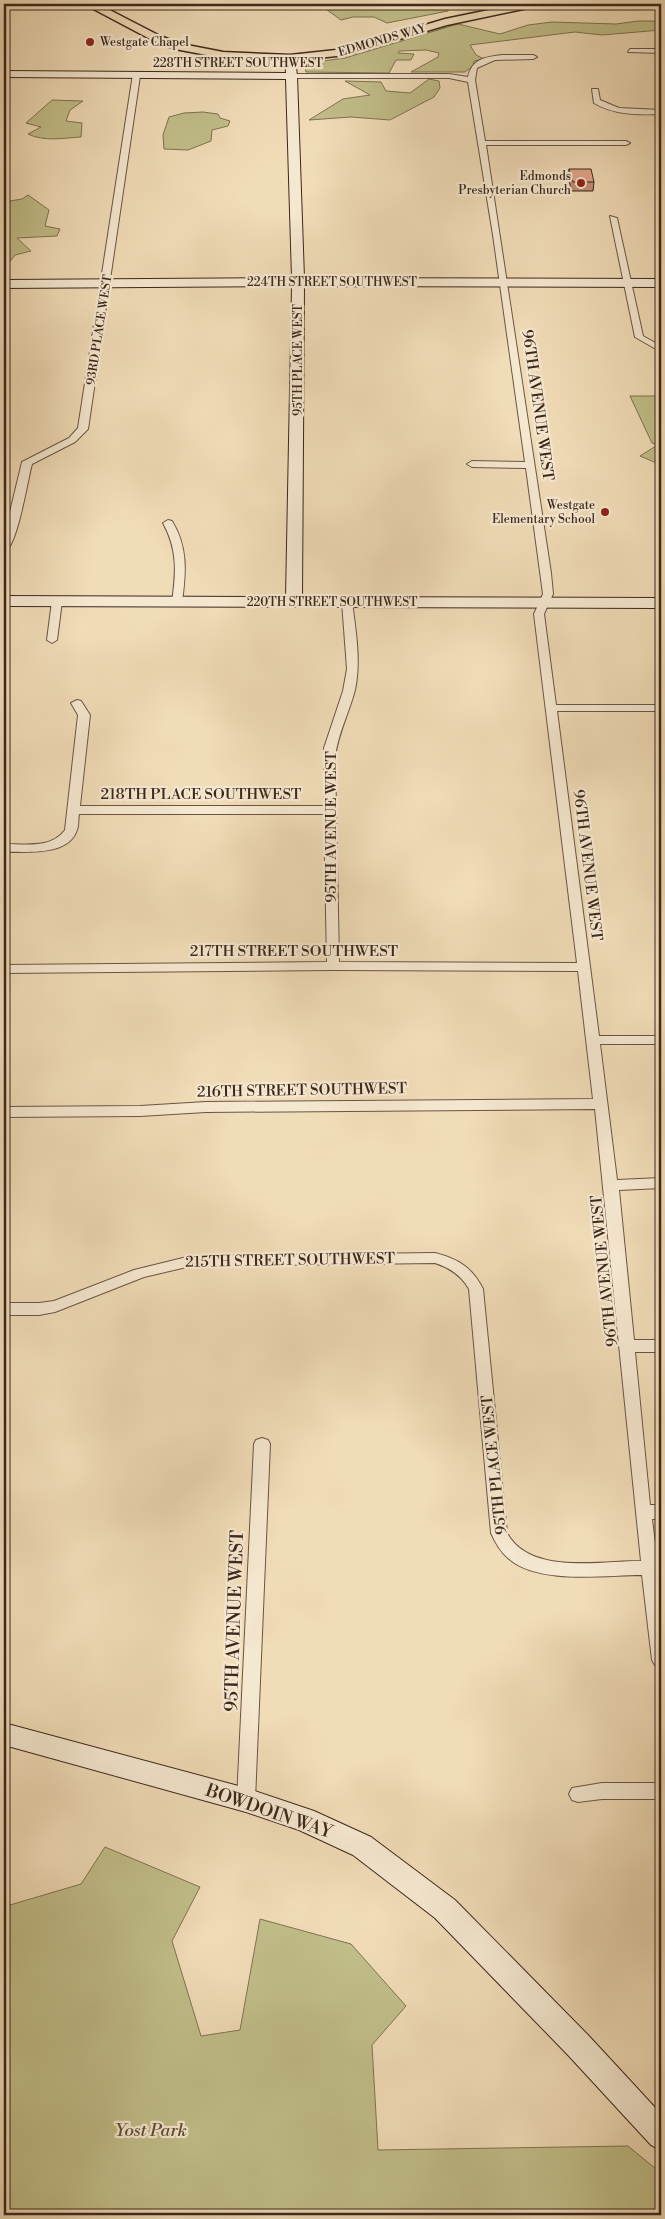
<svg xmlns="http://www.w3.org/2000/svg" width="665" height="2219" font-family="'Libre Bodoni',serif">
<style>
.green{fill:#c1be89;stroke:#7f7253}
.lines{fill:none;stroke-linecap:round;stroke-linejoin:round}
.street-casing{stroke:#6a5444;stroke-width:2}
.secondary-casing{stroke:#3d271d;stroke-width:2}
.primary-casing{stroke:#3d271d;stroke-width:3}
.street{fill:#f5e8d0;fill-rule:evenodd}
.secondary{fill:#f5e8d0;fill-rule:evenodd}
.primary{fill:#f0dcb7;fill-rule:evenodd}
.wall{fill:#c28e78;stroke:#3d271d}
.building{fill:#e1a58b;stroke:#3d271d}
.poi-dot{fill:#8f2418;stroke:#f5e8d0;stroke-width:2}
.labels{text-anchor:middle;stroke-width:4.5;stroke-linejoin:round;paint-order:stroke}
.far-street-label{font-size:12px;fill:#3d271d;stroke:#f5e8d0}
.far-poi-label{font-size:12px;fill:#3d271d;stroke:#f5e8d0;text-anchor:end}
.street-label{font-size:15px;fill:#3d271d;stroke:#f5e8d0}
.near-street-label{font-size:18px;fill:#3d271d;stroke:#f5e8d0}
.near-park-label{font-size:18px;font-style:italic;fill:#5e4d38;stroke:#f5e8d0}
</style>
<rect width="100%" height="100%" fill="#f0dcb7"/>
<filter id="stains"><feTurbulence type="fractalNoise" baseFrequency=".004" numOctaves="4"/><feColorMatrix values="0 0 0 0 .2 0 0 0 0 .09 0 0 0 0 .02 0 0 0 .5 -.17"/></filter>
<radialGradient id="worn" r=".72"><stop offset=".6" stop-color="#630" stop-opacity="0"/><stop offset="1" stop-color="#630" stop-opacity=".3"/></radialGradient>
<path class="green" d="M319 4H449L448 11 387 23 374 17H353L341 20Z
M638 21H661V30L602 35 575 32 470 45 476 55 484 59 474 61 473 66 465 72H411L438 57 439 53 426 50 399 51 398 53 414 54 411 60H396L389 73 306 72 305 68 315 62 345 58 458 24 500 34 528 25 552 22 616 24Z
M429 79 439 81 440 88 434 97 390 120 351 117 309 120 343 99 370 95 345 81 381 82 386 91 410 93Z
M52 100 83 101 70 110 66 121 82 123 81 137C64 138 44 142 28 134L41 127 26 123Z
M203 112 218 114 220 118 230 121 228 126 212 130 211 141 188 150 164 149 163 135 169 117 184 113Z
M28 195 49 210 45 226 60 229 57 236 17 238 31 251 15 255 8 264 4 261V202L22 199Z
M630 396H661V465L640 456 656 446H660L652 443Z
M105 1847 200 1887 172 1941 201 2036 240 2030 260 1919 351 1944 406 2006 372 2045 378 2150 628 2146 661 2173V2215H4V1999L10 1905 81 1884Z"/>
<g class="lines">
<defs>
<path id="street" d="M630 49H661V53L628 52Z
M502 55H533L537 57 533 59 495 60 477 68 475 80 485 141H626L630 143 626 145H486L551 573 553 594 544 614 556 705H661V711H557L599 1036H661V1044H600L617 1180 661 1178V1188L619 1190 634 1340H661V1352H635L650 1505H661V1519H652L661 1593V1667L655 1665 652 1660 642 1575C605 1575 537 1585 508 1558 500 1551 495 1542 491 1533L469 1289C461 1275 450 1268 435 1263L191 1266 144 1277 55 1312 39 1315H4V1303H39L54 1301 134 1270 191 1256 435 1253C458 1259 472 1267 483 1289L507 1533C530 1575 599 1561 641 1561L595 1109 206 1112 140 1116 4 1117V1107L140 1106 206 1102 593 1099 578 971 333 970 4 973V965L327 962 324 814H79C78 818 79 825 77 830 68 857 26 851 4 852V844C25 844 51 849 65 830L78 715 71 703 77 700 81 701 90 715 80 806H324V748L343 691 347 669 342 602 347 599 352 602C356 631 361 662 355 690 349 713 338 733 335 757L339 962 577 963 534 614 543 594 526 468 472 467 467 464 472 461 525 462 493 235 468 82 449 78H292L288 76 292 74H449L468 77C472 59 485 57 502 55Z
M133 74 140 76 88 429 75 442 32 464C28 478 17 549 4 552V537L22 462 69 438 78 428Z
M592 89H598L600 100 619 108 661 110V114C638 115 614 115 594 103Z
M610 216 617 218 643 336 661 346V352L635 337Z
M168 520 172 521C188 547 186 572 182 602L177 605 172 602C176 573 178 550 163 523Z
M57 598 62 601 57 640 52 643 47 640 52 601Z
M262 1438 268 1440 270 1444 255 1800 252 1806 246 1808 240 1806 237 1800 254 1444 256 1440Z
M602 1783H661V1799H602L578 1802 572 1800 569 1794 572 1788Z"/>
<path id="secondary" d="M290 55 295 58 297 76 304 278 661 279V287L304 286 302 597 661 598V608L4 606V596L286 597 292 286 4 288V280L292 278 286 79 4 77V71L286 73 285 58Z
M4 1723 246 1788 314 1811 371 1837 455 1900 588 2035 661 2114V2150L651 2145 568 2055 435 1918 353 1855 299 1830 246 1812 4 1745Z"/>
<path id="primary" d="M84 4H98L160 36 182 44 223 52 290 55 345 49 445 19 518 4H539L533 7 447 25 346 55 290 61 223 58 175 49 152 40Z"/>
</defs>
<use href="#street" class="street-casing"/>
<use href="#secondary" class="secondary-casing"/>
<use href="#primary" class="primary-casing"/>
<use href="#street" class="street"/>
<use href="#secondary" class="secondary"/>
<use href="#primary" class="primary"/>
</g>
<path class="wall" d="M569 169 594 182 593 191H572L568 178Z"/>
<path class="building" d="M569 169H591L594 182H573Z"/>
<g class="poi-dot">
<circle cx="90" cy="42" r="5"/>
<circle cx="581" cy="183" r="5"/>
<circle cx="605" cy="512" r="5"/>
</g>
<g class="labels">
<g class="far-street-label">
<text transform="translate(382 40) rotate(-16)" y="4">EDMONDS WAY</text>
<text x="238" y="67">228TH STREET SOUTHWEST</text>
<text x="332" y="286">224TH STREET SOUTHWEST</text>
<text transform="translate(99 330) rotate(-81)" y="4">93RD PLACE WEST</text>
<text transform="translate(298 360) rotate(-90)" y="4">95TH PLACE WEST</text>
<text x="332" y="606">220TH STREET SOUTHWEST</text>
</g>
<g class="far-poi-label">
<text x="100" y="46" text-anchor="start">Westgate Chapel</text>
<text x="571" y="180">Edmonds<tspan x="571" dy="14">Presbyterian Church</tspan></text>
<text x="595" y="509">Westgate<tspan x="595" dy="14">Elementary School</tspan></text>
</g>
<g class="street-label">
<text transform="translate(538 405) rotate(82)" y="5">96TH AVENUE WEST</text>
<text x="201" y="799">218TH PLACE SOUTHWEST</text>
<text transform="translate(331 827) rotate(-90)" y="5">95TH AVENUE WEST</text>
<text transform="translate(588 865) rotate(83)" y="5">96TH AVENUE WEST</text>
<text x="294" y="956">217TH STREET SOUTHWEST</text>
<text transform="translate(302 1090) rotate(-1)" y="5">216TH STREET SOUTHWEST</text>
<text transform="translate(290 1260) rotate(-1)" y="5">215TH STREET SOUTHWEST</text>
<text transform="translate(604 1271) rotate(-96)" y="5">96TH AVENUE WEST</text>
<text transform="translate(494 1465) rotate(-96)" y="5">95TH PLACE WEST</text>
</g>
<g class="near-street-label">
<text transform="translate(234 1621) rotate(-88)" y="6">95TH AVENUE WEST</text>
<text transform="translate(269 1811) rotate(19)" y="6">BOWDOIN WAY</text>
</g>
<g class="near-park-label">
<text x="151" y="2136">Yost Park</text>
</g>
</g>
<rect width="665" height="2219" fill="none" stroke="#f0dcb7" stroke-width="20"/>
<rect x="5" y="5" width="655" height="2209" fill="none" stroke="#3d271d" stroke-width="2.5"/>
<rect x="10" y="10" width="645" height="2199" fill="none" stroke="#3d271d"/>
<rect width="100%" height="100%" filter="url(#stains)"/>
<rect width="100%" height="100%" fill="url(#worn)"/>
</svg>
